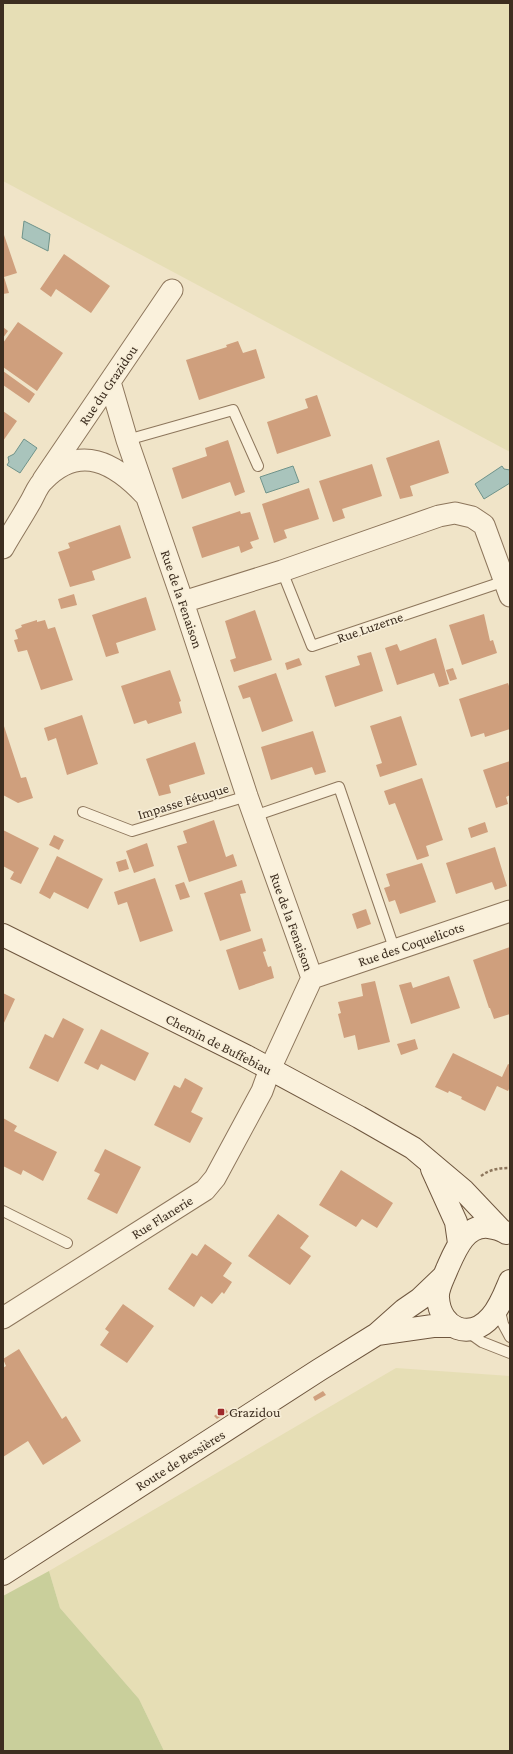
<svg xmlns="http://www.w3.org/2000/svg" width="513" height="1754" font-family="'Crimson Pro',serif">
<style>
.farmland{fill:#e6deb5}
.green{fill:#c9cf9b}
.water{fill:#a9c4bc;stroke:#6f938a}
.building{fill:#cf9f7d}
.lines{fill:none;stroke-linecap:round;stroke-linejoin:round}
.lane-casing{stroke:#8d765c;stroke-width:12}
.street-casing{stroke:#8d765c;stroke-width:23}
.secondary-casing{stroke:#6f573f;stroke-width:24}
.path{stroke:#8d765c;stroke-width:2.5;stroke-dasharray:3 2;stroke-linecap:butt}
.lane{stroke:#faf1dc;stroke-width:10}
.street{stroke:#faf1dc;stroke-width:21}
.secondary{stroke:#faf1dc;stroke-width:22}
.poi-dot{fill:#9e2a2b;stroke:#f7eed8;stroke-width:1.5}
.labels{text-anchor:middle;stroke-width:3;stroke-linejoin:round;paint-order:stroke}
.street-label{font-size:14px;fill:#3d2e20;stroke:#f7eed8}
.poi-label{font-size:14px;fill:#3d2e20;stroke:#f7eed8;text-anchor:start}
</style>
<rect width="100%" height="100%" fill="#f0e4c8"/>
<path class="farmland" d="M3 3H510V452L3 181Z
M396 1368 510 1376V1751H164L139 1699 60 1608 49 1571Z"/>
<path class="green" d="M49 1571 60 1608 139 1699 164 1751H3V1596Z"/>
<path class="water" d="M24 221 50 234 48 251 22 238Z
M24 439 37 448 20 473 7 465 9 462 8 457 14 454Z
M293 466 299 482 266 493 260 477Z
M502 466 504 469 510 470V483L484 499 475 484Z"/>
<path class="building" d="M3 232 17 273 4 277 9 293 3 294Z
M64 254 110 286 91 313 56 289 51 297 40 289Z
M18 322 63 353 37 391 3 367V343Z
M3 327 8 331 3 338Z
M238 341 243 353 256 349 265 378 199 400 186 360 227 347 226 345Z
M3 371 35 394 29 403 3 385Z
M317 395 331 436 277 454 267 422 308 408 305 399Z
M3 411 17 421 3 441Z
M228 440 245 492 235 496 230 482 182 499 172 468 207 456 205 448Z
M439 440 449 473 410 486 413 496 400 499 386 458Z
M372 464 382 496 342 509 345 518 333 522 319 481Z
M309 488 319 519 284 530 287 538 274 543 262 504Z
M240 511 241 514 250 512 259 539 250 542 253 548 241 553 239 546 202 558 192 527Z
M120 525 131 558 92 571 95 580 70 587 58 552 70 548 68 543Z
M74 594 77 605 61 609 58 599Z
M146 597 156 630 116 643 119 653 106 657 92 615Z
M255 610 272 660 234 672 230 660 236 658 225 621Z
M484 614 490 641 493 640 497 653 462 665 449 625Z
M37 620V622L45 620 48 629 55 627 73 680 41 690 27 650 18 652 14 640 18 639 15 630 22 627 21 625Z
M436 638 449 684 439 687 434 673 397 685 385 648 397 644 400 651Z
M371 652 383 691 335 707 325 676 360 665 357 656Z
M299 658 302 665 287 670 285 663Z
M453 668 457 679 450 681 446 670Z
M170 670 181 701 179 702 182 713 148 724 146 720 134 724 121 686Z
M276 673 293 721 262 732 250 697 243 699 238 686Z
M508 683 510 689V729L485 737 484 733 471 737 459 699Z
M82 715 98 764 67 775 56 738 48 741 44 728Z
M401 716 417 765 380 777 376 765 382 763 370 726Z
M3 723 21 778 26 777 33 798 18 803 3 795Z
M313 731 326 772 315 775 312 767 271 780 261 747Z
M195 742 205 774 169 785 171 793 159 796 146 759Z
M510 761V795L506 797 508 804 496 808 483 770Z
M422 778 443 840 426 846 429 856 417 860 395 803 389 805 384 791Z
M214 820 226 857 233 854 237 866 189 882 177 846 187 843 183 831Z
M485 822 488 832 471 838 468 828Z
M3 830 39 848 21 884 10 879 14 872 3 866Z
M54 835 64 840 59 850 49 845Z
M147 843 154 866 134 873 126 851Z
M495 847 507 886 495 890 492 882 456 894 446 863Z
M57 856 103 879 88 909 54 892 50 899 39 893Z
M126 859 129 869 119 872 116 862Z
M422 863 436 902 400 914 395 900 389 902 384 888 390 886 386 874Z
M155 878 173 931 140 942 127 902 118 905 114 892Z
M242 880 246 893 240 894 251 931 220 941 204 893Z
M184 882 190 897 180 900 175 885Z
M366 909 371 924 357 929 352 914Z
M262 938 266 951 263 952 268 967 271 966 274 978 239 990 226 950Z
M510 947V1014L494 1019 490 1008H489L473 960Z
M449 976 460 1008 411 1024 399 985 411 982 413 988Z
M375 981 390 1042 358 1050 355 1035 344 1038 338 1014 341 1013 338 1002 363 996 361 984Z
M3 993 15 999 3 1025Z
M63 1018 84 1029 58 1082 29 1068 45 1034 53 1038Z
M101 1029 149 1053 135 1081 101 1064 98 1070 84 1063Z
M415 1039 418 1049 401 1055 397 1044Z
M453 1053 502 1077 508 1064 510 1065V1087L508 1091 497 1086 485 1111 461 1099 462 1097 449 1091 448 1093 435 1087Z
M185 1078 203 1088 191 1112 203 1118 190 1143 154 1125 174 1085 180 1088Z
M3 1118 17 1126 14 1131 57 1152 43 1181 23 1170 21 1175 3 1166Z
M105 1149 141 1167 117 1214 87 1199 100 1174 94 1171Z
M341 1170 393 1203 377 1228 362 1219 356 1227 319 1205Z
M278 1214 309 1236 300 1248 311 1256 290 1285 248 1256Z
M205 1244 232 1263 223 1276 232 1282 224 1294 222 1292 212 1304 201 1296 194 1307 168 1289 192 1253 197 1256Z
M123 1304 154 1326 127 1363 100 1345 109 1332 105 1329Z
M19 1349 62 1419 66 1416 81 1441 43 1465 28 1441 3 1457V1368L6 1366 3 1359Z
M323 1391 326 1395 315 1401 313 1397Z
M225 1408 228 1412 217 1419 214 1416Z"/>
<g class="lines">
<defs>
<path id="lane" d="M127 440 233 410 258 466
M282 571 312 646 505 581
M83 812 132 831 247 796
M254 816 339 787 395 951
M3 1211 67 1243
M499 1307 503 1324 510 1337
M468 1332 482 1342 510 1353"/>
<path id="street" d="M43 480 172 290
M3 548C12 532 22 517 31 501 35 494 38 485 44 480 80 443 115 463 145 495
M183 602 282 571 439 516 455 513 472 517 484 525 510 596
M312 978 510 911
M3 1318 205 1190 215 1178 262 1091 270 1069 312 978 247 796 183 602 127 440 110 382"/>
<path id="secondary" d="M3 935 246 1056 359 1117 413 1148 464 1191 500 1229
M432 1169 456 1222 459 1243
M506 1233C501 1229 496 1228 489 1227 465 1224 455 1251 447 1269 444 1277 437 1289 438 1298 440 1329 470 1341 491 1317 500 1307 505 1293 510 1281
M377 1334 433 1326H451
M3 1574 319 1370 377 1334 404 1310 420 1299 444 1276"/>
</defs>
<use href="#lane" class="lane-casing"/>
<use href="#street" class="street-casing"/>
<use href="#secondary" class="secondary-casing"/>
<path class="path" d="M481 1176C490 1169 500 1168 510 1168"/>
<use href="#lane" class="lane"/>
<use href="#street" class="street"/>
<use href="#secondary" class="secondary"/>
</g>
<rect class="poi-dot" x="217" y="1408" width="8" height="8" rx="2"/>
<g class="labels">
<g class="street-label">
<text transform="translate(108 385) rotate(-56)" y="5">Rue du Grazidou</text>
<text transform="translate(182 599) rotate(71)" y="5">Rue de la Fenaison</text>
<text transform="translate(370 627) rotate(-19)" y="5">Rue Luzerne</text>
<text transform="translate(183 801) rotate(-17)" y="5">Impasse Fétuque</text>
<text transform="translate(292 922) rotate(70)" y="5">Rue de la Fenaison</text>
<text transform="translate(411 944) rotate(-19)" y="5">Rue des Coquelicots</text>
<text transform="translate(219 1044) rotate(27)" y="5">Chemin de Buffebiau</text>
<text transform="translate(162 1217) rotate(-32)" y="5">Rue Flanerie</text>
<text transform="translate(180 1460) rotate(-32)" y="5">Route de Bessières</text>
</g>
<g class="poi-label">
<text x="229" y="1417">Grazidou</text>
</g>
</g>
<rect width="513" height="1754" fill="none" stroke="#3d2e20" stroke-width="8"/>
</svg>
